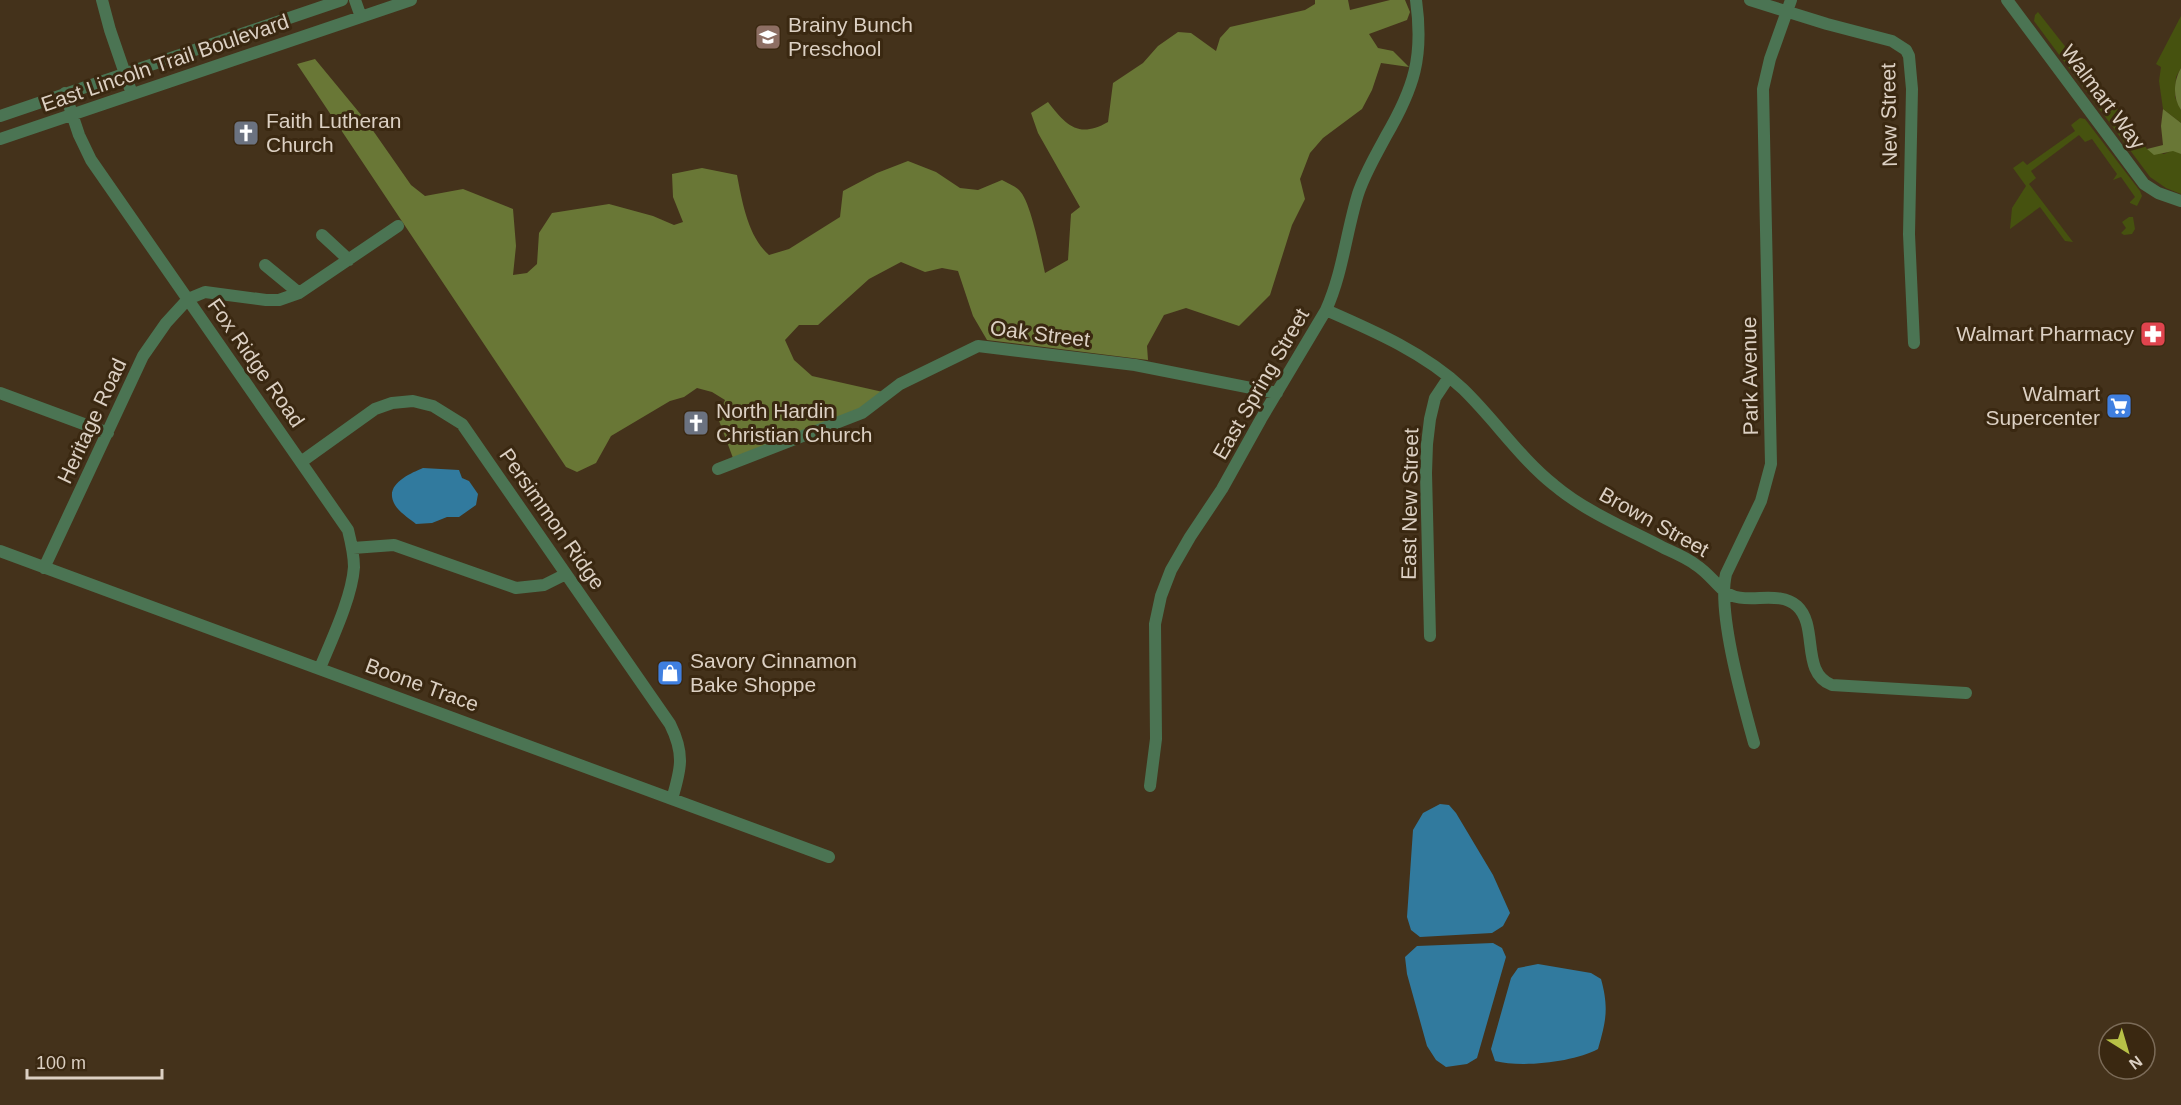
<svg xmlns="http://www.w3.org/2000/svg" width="2181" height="1105" font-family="Helvetica,sans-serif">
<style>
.green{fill:#46520f}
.forest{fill:#697736}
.water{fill:#317a9e}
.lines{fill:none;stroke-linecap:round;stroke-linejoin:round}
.minor{stroke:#4b7453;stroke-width:12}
.labels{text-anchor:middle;stroke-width:6;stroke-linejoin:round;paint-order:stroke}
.poi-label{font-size:21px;fill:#dcd0c3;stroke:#3a2811;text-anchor:start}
.street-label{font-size:21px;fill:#dcd0c3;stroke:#3a2811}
</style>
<rect width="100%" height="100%" fill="#44321b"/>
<path class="green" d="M2038 12 2086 73 2113 103 2147 149 2164 154 2173 150 2181 154V194L2166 188 2150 177 2034 21 2035 15Z
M2181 16V68L2176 77 2175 97 2181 110V123L2163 109 2159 81 2161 67 2156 64Z
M2080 118 2085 119 2140 191 2142 196 2137 206 2130 203V202L2135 197 2121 177 2113 180 2117 174 2092 139 2085 142 2079 135 2031 171 2036 178 2029 184 2073 242 2065 241 2040 207 2010 229 2012 208 2026 186 2013 168 2023 161 2027 165 2075 131 2071 125Z
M2129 217H2133L2135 229 2132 234 2124 235 2121 233 2126 228 2122 222Z"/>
<path class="forest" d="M1315 0H1348L1350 10 1390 0H1405L1410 12 1407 20 1369 34 1378 48 1393 51 1409 67 1381 63 1372 90 1362 109 1323 138 1310 153 1300 179 1305 199 1292 225 1270 295 1239 326 1186 308 1164 315 1147 346 1148 360 987 340 973 316 958 271 942 268 925 272 901 262 869 279 818 325H799L785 340 794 360 812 376 883 392 859 410 733 458 718 418 725 400 712 392 697 388 684 397 670 401 611 436 596 463 577 472 566 467 297 64 315 59 367 122 411 185 425 196 463 189 513 209 516 246 513 275 527 273 537 264 539 233 552 213 609 204 653 216 674 225 683 222 673 197 672 174 702 168 737 175C742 201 748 237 769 255L789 249 840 217 843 191 877 173 908 161 936 172 960 188 978 190 1002 180C1007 183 1015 186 1019 190 1031 201 1041 256 1045 273L1068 260 1071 214 1080 207 1038 133 1031 113 1048 102C1066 125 1078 139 1108 122L1113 83 1143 63 1158 46 1178 32 1191 33 1216 51 1220 38 1230 27 1305 10 1315 4Z
M2181 68V110C2172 97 2174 80 2181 68Z
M2163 109 2181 123V154L2173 151 2154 155 2147 149 2163 145 2161 126Z"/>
<path class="water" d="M423 468 459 470 462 478 469 481 478 494 476 505 459 517H447L432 523 416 524C410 519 399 512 395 505 383 485 409 474 423 468Z
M1440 804 1449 805 1456 813 1493 875 1510 913 1503 926 1492 933 1420 937 1411 930 1407 917 1413 830 1423 813Z
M1493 943 1502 948 1506 957 1477 1058 1467 1064 1446 1067 1436 1060 1427 1046 1407 974 1405 957 1417 946Z
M1538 964 1591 973 1601 979C1609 1008 1606 1021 1598 1049 1574 1062 1522 1068 1495 1061L1491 1049 1511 978 1518 968Z"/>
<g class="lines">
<path class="minor" d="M102 0 110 30 132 94
M355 0 361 17
M1750 0 1827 24 1892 41 1906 50 1909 56 1912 89 1909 234 1914 343
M2007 0 2144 184 2158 193 2181 201
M65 93 79 135 91 160 348 530C351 542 354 554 354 567 352 597 332 639 320 668
M0 116 342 0
M0 139 411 0
M322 235 349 260
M265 265 299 293
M1326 310C1374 331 1425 353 1463 389 1495 420 1520 458 1554 485 1586 512 1628 529 1664 548 1675 553 1687 558 1696 565 1707 572 1714 582 1723 590 1742 608 1777 588 1797 606 1819 626 1800 673 1832 685L1966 693
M0 393 108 433
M301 462 375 409 392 403 413 401 433 406 462 424 670 724C685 754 681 769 672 799
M718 469 862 413 900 384 978 346 1135 365 1277 393
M353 548 394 545 516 588 544 585 566 574
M0 551 829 857
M44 568 143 356 166 323 188 299 205 292 266 300H279L299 293 398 226
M1430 636 1426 473 1427 444 1430 419 1435 398 1449 377
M1754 743C1743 703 1717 612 1726 574L1761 501 1771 464 1763 89 1770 59 1791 0
M1150 786 1156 739 1155 624 1161 596 1171 570 1190 537 1222 489 1261 419 1326 310C1343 272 1346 233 1358 194 1365 173 1376 155 1386 136 1414 88 1424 57 1416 0"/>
</g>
<defs>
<symbol id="school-square" viewBox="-11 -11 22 22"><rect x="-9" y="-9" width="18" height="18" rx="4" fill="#8d6e63" stroke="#3a2811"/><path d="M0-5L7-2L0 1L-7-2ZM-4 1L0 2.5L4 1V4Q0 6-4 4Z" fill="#fff"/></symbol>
<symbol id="church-square" viewBox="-11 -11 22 22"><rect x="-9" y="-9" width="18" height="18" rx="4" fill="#6b7280" stroke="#3a2811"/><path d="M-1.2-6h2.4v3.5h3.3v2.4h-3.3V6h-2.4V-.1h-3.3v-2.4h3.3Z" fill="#fff"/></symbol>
<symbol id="pharmacy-square" viewBox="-11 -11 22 22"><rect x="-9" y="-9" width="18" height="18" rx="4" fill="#e0444e" stroke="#3a2811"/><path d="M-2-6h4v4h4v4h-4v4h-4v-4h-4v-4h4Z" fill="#fff"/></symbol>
<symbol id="supermarket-square" viewBox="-11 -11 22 22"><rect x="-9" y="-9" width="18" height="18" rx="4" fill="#3f7fe0" stroke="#3a2811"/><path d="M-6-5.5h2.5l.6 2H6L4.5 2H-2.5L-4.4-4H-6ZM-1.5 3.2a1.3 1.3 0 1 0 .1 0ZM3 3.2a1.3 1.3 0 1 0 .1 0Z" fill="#fff"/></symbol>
<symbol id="shop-square" viewBox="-11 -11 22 22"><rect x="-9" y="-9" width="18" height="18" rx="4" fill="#3f7fe0" stroke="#3a2811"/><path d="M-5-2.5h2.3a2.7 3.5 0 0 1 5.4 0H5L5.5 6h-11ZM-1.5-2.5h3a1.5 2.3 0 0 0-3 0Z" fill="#fff"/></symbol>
</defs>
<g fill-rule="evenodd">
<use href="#school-square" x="753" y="22" width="30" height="30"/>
<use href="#church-square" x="231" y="118" width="30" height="30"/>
<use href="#pharmacy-square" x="2138" y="319" width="30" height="30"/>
<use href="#supermarket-square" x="2104" y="391" width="30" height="30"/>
<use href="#church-square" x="681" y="408" width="30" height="30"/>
<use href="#shop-square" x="655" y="658" width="30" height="30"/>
</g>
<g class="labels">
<g class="poi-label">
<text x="788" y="32">Brainy Bunch<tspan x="788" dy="24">Preschool</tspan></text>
<text x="266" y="128">Faith Lutheran<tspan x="266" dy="24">Church</tspan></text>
<text x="2134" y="341" text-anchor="end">Walmart Pharmacy</text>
<text x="2100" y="401" text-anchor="end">Walmart<tspan x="2100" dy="24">Supercenter</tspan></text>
<text x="716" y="418">North Hardin<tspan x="716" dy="24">Christian Church</tspan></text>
<text x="690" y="668">Savory Cinnamon<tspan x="690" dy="24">Bake Shoppe</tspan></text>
</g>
<g class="street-label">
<text transform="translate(165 63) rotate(-19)" y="7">East Lincoln Trail Boulevard</text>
<text transform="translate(2103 97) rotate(53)" y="7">Walmart Way</text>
<text transform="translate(1889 115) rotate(-91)" y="7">New Street</text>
<text transform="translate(1040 334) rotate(7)" y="7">Oak Street</text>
<text transform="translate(256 363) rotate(55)" y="7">Fox Ridge Road</text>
<text transform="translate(1750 376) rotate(-91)" y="7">Park Avenue</text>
<text transform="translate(1261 384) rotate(-60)" y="7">East Spring Street</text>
<text transform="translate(92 421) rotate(-65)" y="7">Heritage Road</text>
<text transform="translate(1410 504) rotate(-89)" y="7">East New Street</text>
<text transform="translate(552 519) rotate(55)" y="7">Persimmon Ridge</text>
<text transform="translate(1654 522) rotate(29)" y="7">Brown Street</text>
<text transform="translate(422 685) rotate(20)" y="7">Boone Trace</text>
</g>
</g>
<g transform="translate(2127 1051) rotate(143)"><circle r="28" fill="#3a2811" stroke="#7b6b58" stroke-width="1.5"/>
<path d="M0-4.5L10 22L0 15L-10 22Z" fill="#b8c147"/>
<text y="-9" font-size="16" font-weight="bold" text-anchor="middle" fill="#dcd0c3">N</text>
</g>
<path d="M27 1069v9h135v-9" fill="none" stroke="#dcd0c3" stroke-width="3"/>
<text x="36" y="1069" font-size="18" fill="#dcd0c3" stroke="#3a2811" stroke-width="4.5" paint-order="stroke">100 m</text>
</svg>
